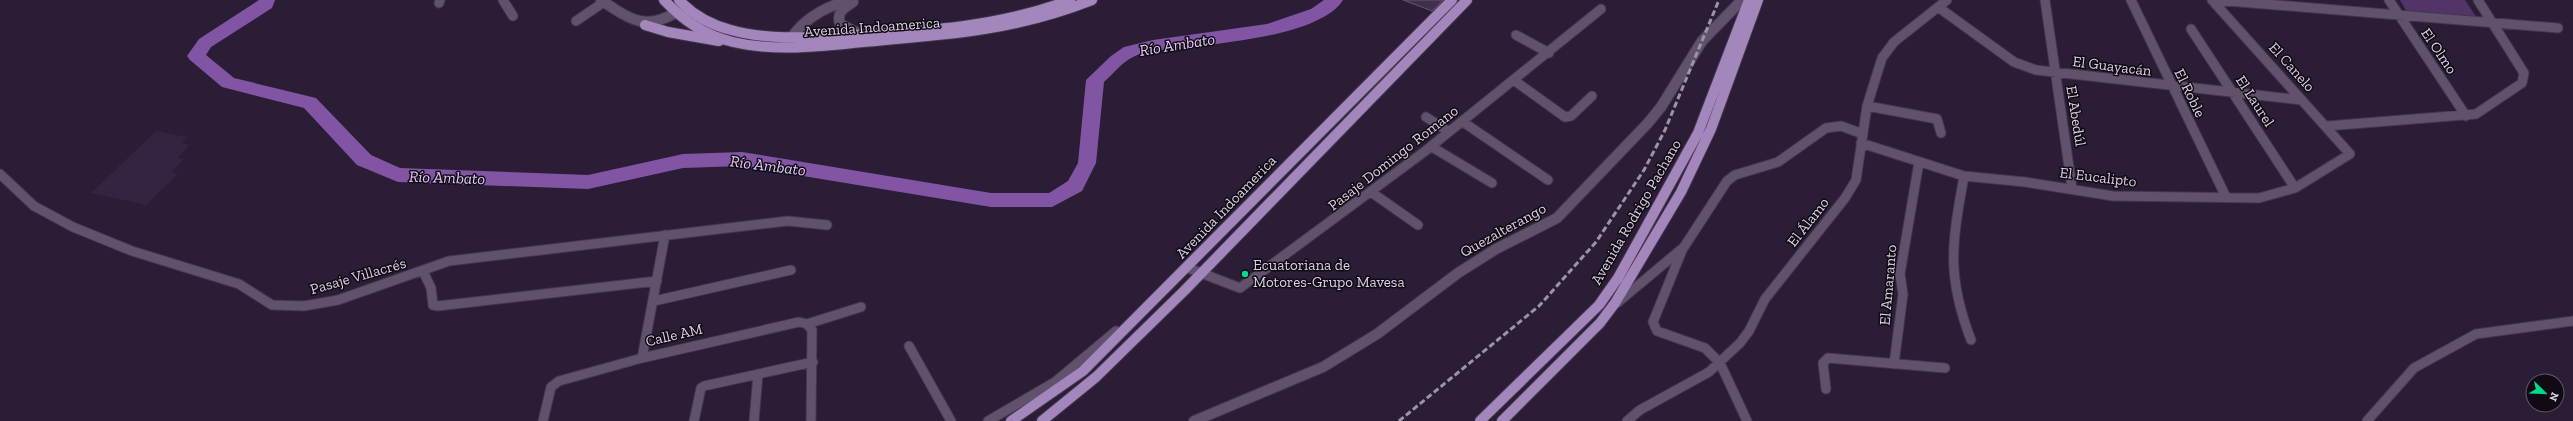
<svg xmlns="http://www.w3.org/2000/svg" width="2573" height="421" font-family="'Zilla Slab',serif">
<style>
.built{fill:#342341}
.green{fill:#523468}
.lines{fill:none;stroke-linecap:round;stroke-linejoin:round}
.river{fill:#8255a4;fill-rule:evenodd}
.building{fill:#3f314b;stroke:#655672}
.street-casing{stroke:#42374c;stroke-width:11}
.secondary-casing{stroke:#42374c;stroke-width:12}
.primary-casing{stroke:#42374c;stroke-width:12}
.street{stroke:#60526d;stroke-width:9}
.secondary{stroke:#60526d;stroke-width:10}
.primary{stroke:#a387bc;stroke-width:10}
.rail{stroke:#9d93a6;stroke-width:3;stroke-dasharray:6 3;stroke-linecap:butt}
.poi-dot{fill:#01d98b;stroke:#100a14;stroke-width:1.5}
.labels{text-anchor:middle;stroke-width:3;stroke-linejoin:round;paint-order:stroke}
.street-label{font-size:15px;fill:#dcd3e4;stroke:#100a14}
.poi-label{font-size:15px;fill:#dcd3e4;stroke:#100a14;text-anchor:start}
.water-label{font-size:16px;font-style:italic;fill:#e2cbf6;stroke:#100a14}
</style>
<rect width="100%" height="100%" fill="#2a1d35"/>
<path class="built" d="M156 131 187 137 182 143 190 145 177 158 184 159 171 172 178 174 146 205 91 193Z"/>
<path class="green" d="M2400 0H2465L2477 18 2408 14Z"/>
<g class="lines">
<path class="river" d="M259 0H275L272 8 211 47 206 55 234 78 316 98 371 155 400 168 588 175 683 154 742 152 991 193H1049L1068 181 1078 163 1086 80 1111 56 1124 47 1153 40 1267 24 1311 9 1324 0H1343C1320 37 1213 44 1172 49 1160 51 1144 51 1133 57 1122 62 1113 74 1104 82L1096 163 1082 191 1052 207H991L742 166 683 168 588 189 398 182 357 165 304 108 222 87 190 60 187 56 199 39Z"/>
</g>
<path class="building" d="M1403 0H1443L1432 11Z"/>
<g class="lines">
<defs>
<path id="street" d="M503 0 513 16
M2045 0 2072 188
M2131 0 2226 197
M2216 0 2558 28
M2389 0 2466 116
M439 3 440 0
M1938 7 2014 62 2036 70 2302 100
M576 21 604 2
M2191 29 2295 188
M1516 35 1549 53
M1515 81 1565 117 1571 116 1592 96
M1867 106 1937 119 1941 133
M1426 117 1449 132
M1463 122 1548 180
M2327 126 2476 114 2522 83 2524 73 2478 0
M1861 143 1964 176 2025 182 2113 196 2259 198 2295 188 2350 154 2212 0
M1432 147 1492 183
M0 174 34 206 73 227 132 251 239 284 272 305 304 306 338 300 449 261 788 221 827 225
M1964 176C1952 243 1946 275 1971 340
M1371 192 1418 225
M1683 248 1653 322 1657 331 1705 348 1720 363 1747 421
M1188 268 1240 288 1424 152 1601 9
M423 271 431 288 433 305 438 306 657 281
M654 301 791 270
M1617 303 1684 247 1727 181 1735 175 1778 162 1826 128 1841 126 1863 134
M807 324 812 330 811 421
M807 324 861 307
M909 346 951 421
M642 358 665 235
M1894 364 1903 294 1900 274 1919 162
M1826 389 1823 363 1828 358 1945 368
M543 421 551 387 559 381 642 358 799 322 807 324
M694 421 701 388 704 386 813 362
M754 421 758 374
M988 421 1055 382 1116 331
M1627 421 1640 410 1709 372 1740 343 1749 331 1765 299 1845 198 1856 180 1867 106 1882 58 1894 42 1947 0
M2367 421 2414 368 2476 334 2573 321"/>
<path id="secondary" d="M601 0C635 23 647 31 684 8
M853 2C844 8 836 12 840 24L860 34
M788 43C802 19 824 7 850 0
M1194 421 1323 367 1377 334 1458 273 1496 249 1557 218 1648 123 1661 107 1702 41 1742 0"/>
<path id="primary" d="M664 0C684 21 704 35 733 42 775 52 821 46 863 42 946 35 1013 31 1092 0
M679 0C693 15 711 25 731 30 770 41 812 37 852 35 926 31 1000 27 1070 0
M645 25 668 32 719 41
M1011 421 1083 371 1452 0
M1042 421 1096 377 1184 291 1467 0
M1480 421 1599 305 1618 278 1698 133 1749 0
M1502 421 1600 323 1615 303 1681 192 1711 129 1758 0"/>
</defs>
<use href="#street" class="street-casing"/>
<use href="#secondary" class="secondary-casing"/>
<use href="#primary" class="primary-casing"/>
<use href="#street" class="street"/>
<use href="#secondary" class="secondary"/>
<use href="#primary" class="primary"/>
<path class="rail" d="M1399 421 1539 306 1596 242 1644 170 1665 130 1719 0"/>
</g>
<circle class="poi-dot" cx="1245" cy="274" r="4"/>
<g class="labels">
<g class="street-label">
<text transform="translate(872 27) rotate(-4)" y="5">Avenida Indoamerica</text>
<text transform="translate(2439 51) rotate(56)" y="5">El Olmo</text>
<text transform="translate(2112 66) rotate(7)" y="5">El Guayacán</text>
<text transform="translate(2292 67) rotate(48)" y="5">El Canelo</text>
<text transform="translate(2190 93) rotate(64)" y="5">El Roble</text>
<text transform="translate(2255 101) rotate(57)" y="5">El Laurel</text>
<text transform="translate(2076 116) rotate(81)" y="5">El Abedúl</text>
<text transform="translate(1393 158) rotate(-38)" y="5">Pasaje Domingo Romano</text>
<text transform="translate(2098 177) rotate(7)" y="5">El Eucalipto</text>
<text transform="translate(1226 207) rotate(-46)" y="5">Avenida Indoamerica</text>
<text transform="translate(1636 212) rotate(-60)" y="5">Avenida Rodrigo Pachano</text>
<text transform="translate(1808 222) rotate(-52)" y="5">El Álamo</text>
<text transform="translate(1503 230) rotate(-29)" y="5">Quezalterango</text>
<text transform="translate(358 276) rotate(-16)" y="5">Pasaje Villacrés</text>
<text transform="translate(1888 285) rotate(-85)" y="5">El Amaranto</text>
<text transform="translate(674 335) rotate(-13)" y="5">Calle AM</text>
</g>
<g class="poi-label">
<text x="1253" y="270">Ecuatoriana de<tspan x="1253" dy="17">Motores-Grupo Mavesa</tspan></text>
</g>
<g class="water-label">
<text transform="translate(1177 44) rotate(-9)" y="6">Río Ambato</text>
<text transform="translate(768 165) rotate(7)" y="6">Río Ambato</text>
<text transform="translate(447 177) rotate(2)" y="6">Río Ambato</text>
</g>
</g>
<g transform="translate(2545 393) rotate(113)"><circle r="19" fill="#100a14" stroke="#625a67"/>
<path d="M0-3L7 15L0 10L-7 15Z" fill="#01d98b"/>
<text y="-6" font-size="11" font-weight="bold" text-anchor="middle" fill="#dcd3e4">N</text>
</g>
</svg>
